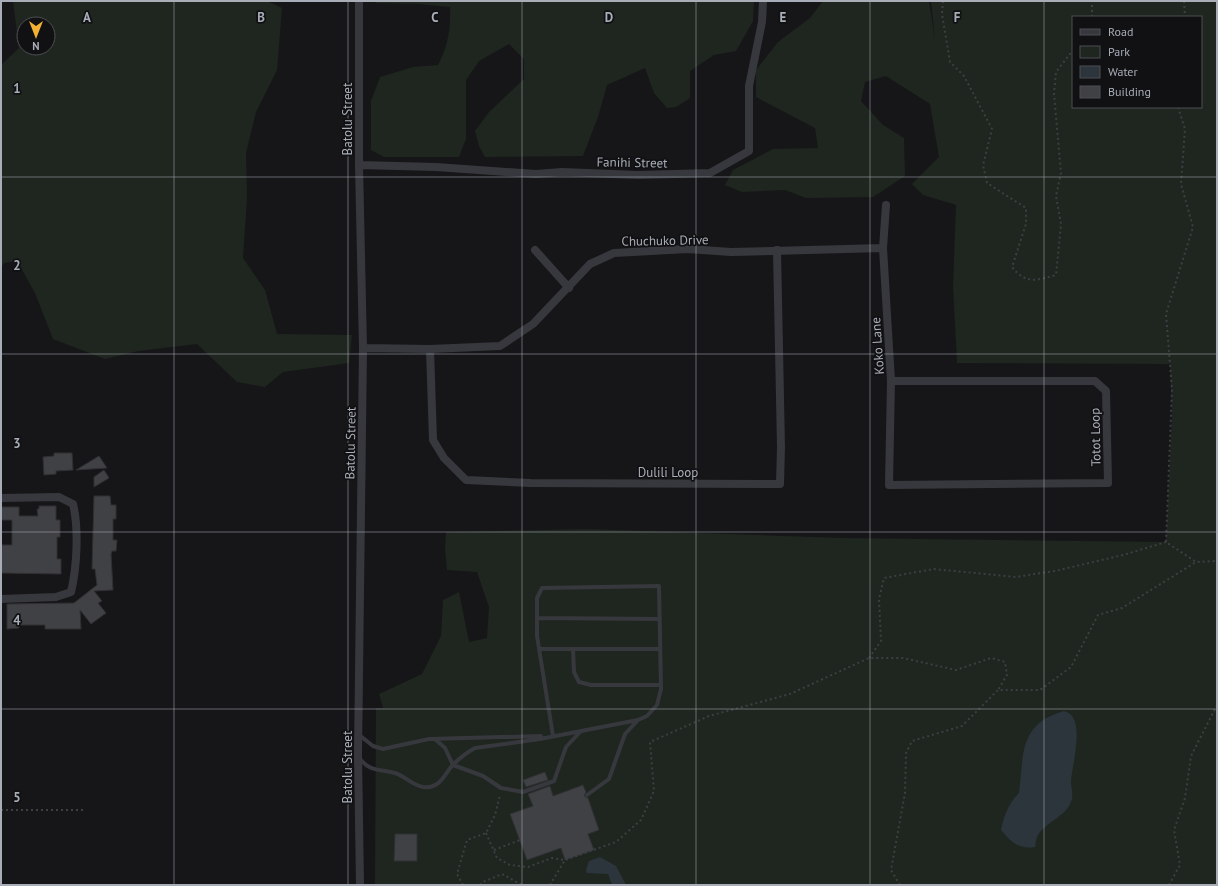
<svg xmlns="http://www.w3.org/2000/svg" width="1218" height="886" font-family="'PT Sans',sans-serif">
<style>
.green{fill:#1e261f;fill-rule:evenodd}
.water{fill:#2c353c}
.building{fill:#404145;stroke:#303034}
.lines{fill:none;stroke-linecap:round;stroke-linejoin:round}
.path{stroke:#3d3f44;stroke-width:2;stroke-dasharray:2 3;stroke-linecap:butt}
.service{stroke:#37383d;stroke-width:4}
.minor{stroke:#37383d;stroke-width:8}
.grid{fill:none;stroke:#a8adb8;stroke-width:1;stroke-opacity:0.55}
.labels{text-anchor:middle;stroke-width:3.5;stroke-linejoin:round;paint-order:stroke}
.street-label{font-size:13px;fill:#a8adb8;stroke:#111113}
.grid-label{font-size:13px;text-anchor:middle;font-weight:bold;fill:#a8adb8;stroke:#111113;stroke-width:3.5;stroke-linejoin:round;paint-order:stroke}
</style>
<rect width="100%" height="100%" fill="#161618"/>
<path class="green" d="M13 1H267L282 8 277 70 256 112 246 153 247 198 243 258 265 290 277 334 352 335 349 363 283 372 265 387 237 382 197 344 138 351 105 359 53 339 35 293 17 261 4 263 1 268V65L19 48ZM24 24H48V48H24Z
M376 1H754L753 21 736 51 714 55 690 71V98L676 107 667 108 654 93 645 68 607 85 598 117 583 156 485 157 479 146 475 131 489 112 524 79V59L509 44 479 61 466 80V139L459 157H384L371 150V101L380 77 413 67 438 65C448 46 451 28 450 7L418 4 376 3Z
M823 1H929L935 41 931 1H1217V885H375L376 708H383L379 694 422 674 441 636 443 600 459 592 469 642 487 638 489 607 477 572 447 570 445 549 446 532 588 529 842 538 1166 542 1172 416 1170 364 957 363 953 286 956 205 923 195 912 184 939 157 930 104 886 76 865 82 861 101 883 125 904 138 905 176 873 197 806 198 785 190 742 192 725 185 733 170 773 149 818 148 815 128 756 97V70L778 42 810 18ZM1073 17H1201V107H1073Z"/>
<path class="water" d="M1064 711C1087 716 1072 764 1071 781 1071 788 1074 795 1071 802 1065 817 1046 822 1038 835 1036 838 1036 843 1035 847 1019 850 1010 841 1001 830 1004 816 1008 804 1019 793 1024 755 1018 724 1064 711Z
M600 857 616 866 626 885H612L608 874 587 873 586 870 589 861Z"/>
<path class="building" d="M54 453H72L73 470 56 471V474L44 475 43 457 54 456Z
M99 456 107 468 76 470Z
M104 470 109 478 94 487V477Z
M94 496H110L111 505H116V519H113V540H117L116 551H112L111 554 113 590 94 591 102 601 98 603 106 613 91 624 80 610 81 629H45V625H19V628L7 629V604L74 603 97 585 95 569H92Z
M39 506H56V520H60V537H57V559H61V574L1 573V545H12V520H1V507H19V516H38L37 509H39Z
M545 772 548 780 526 787 523 780Z
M583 785 586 792 584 796 588 798 599 830 588 834 594 850 565 860 561 848 527 860 510 814 533 806 528 794 550 786 553 796Z
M395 834H417V861H394Z"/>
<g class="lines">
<path class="path" d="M943 1 942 14 950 62 964 76 992 129 983 165 987 183 1026 208V224L1012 267C1026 285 1038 280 1056 275L1061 224 1056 196 1061 173 1054 94 1056 72 1073 50
M1184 1 1185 17
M1092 17V1
M1178 107 1185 129 1181 184 1193 227 1166 314 1172 389 1166 542 1196 562 1217 561
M869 658 881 641 879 599 884 578 934 569 1016 577 1055 571 1123 555 1166 542
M1 810H83
M486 833 497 858 510 865 528 867 552 858 565 860
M494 850 520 840
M463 885 457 874 467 840 486 833 495 815 500 795
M480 885 483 882 502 874 522 885
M550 885 565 860 616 842 641 820 654 791 650 742 709 716 790 694 869 658H903L956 670 991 658 1005 662 1007 675 998 690
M900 885 891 870 905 793 906 753 912 741 962 726 998 690H1040L1071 667 1098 615 1122 608 1196 562
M1169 885 1180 865 1174 830 1185 798 1191 756 1217 705"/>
<path class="service" d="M537 618 660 619
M539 649H660
M573 649 574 672 579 682 591 685H661
M358 734 373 746 383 749 429 739 541 736
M435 739 445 748 453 765 483 776 501 788 523 792 554 781 566 747 581 731
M360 759C370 772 381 769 395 773 405 776 412 785 423 787 439 789 443 777 451 767 458 759 466 753 475 748L540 739 638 720 647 716 657 705 661 689 659 586 542 588 537 598V636L553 736
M587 795 609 779 625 734 638 720"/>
<path class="minor" d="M359 1V165L363 348 358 754 360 885
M359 165 436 167 536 174 562 172 638 175 710 173 749 151V86L762 22 763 1
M886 205 883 248 891 381 889 485 1108 483 1106 391 1095 381H891
M535 250 569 288
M363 348 430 349 500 346 533 324 590 264 614 253 688 249 731 252 883 248
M430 349 433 440 444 458 466 480 531 483 780 484 781 447 777 250
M1 498 59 497 73 504C79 529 77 567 71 592L56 597 1 599"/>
</g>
<path class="grid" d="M174 1V885M348 1V885M522 1V885M696 1V885M870 1V885M1044 1V885M1 177H1217M1 354H1217M1 532H1217M1 709H1217"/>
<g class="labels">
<g class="street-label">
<text transform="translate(347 119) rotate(-90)" y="5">Batolu Street</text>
<text transform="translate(632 162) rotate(1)" y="5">Fanihi Street</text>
<text transform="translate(665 240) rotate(-1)" y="5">Chuchuko Drive</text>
<text transform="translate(877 346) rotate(-94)" y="5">Koko Lane</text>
<text transform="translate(1095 437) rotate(-91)" y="5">Totot Loop</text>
<text transform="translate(350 443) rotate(-89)" y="5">Batolu Street</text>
<text x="668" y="477">Dulili Loop</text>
<text transform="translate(347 767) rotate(-90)" y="5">Batolu Street</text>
</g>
</g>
<g class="grid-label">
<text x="87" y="22">A</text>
<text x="261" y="22">B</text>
<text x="435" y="22">C</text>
<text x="609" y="22">D</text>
<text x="783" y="22">E</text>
<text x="957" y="22">F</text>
<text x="17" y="93">1</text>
<text x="17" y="270">2</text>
<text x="17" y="448">3</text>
<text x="17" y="625">4</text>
<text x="17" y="802">5</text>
</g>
<rect width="1218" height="886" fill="none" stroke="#a8adb8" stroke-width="4"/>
<rect x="1072" y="16" width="130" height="92" fill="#111113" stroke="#4d4f55"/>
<rect x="1080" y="29" width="20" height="6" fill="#37383d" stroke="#4d4f55"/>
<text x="1108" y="36" font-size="12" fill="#a8adb8">Road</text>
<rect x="1080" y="46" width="20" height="12" fill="#1e261f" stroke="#4d4f55"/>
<text x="1108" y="56" font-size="12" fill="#a8adb8">Park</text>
<rect x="1080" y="66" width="20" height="12" fill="#2c353c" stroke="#4d4f55"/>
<text x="1108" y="76" font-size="12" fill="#a8adb8">Water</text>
<rect x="1080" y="86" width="20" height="12" fill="#404145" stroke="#4d4f55"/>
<text x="1108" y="96" font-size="12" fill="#a8adb8">Building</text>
<g transform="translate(36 36) rotate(180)"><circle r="19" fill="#111113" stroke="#4d4f55"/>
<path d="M0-3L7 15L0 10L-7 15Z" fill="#f2b134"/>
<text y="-6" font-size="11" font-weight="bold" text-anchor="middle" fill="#a8adb8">N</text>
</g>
</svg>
